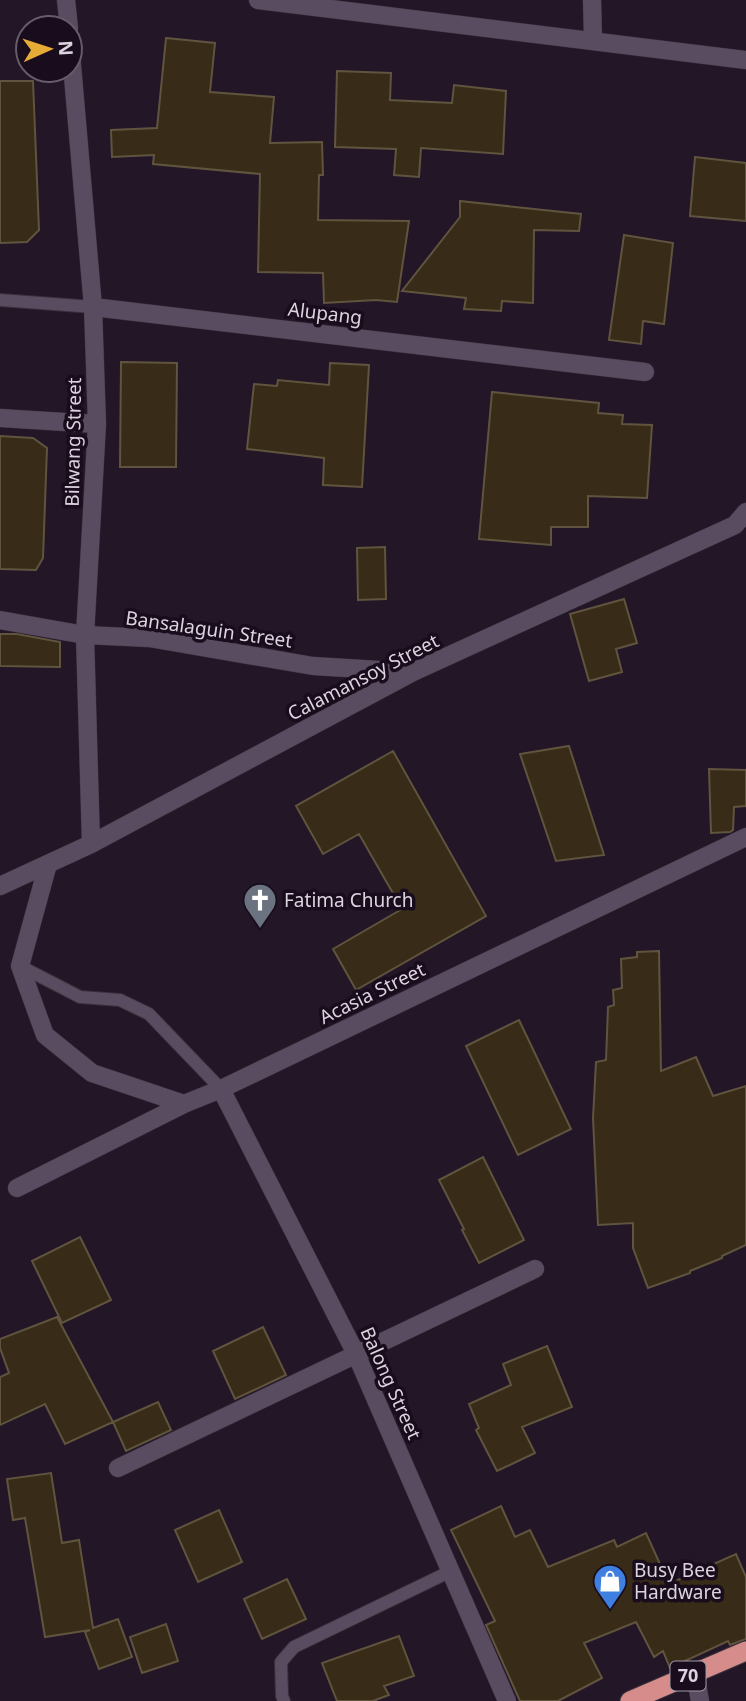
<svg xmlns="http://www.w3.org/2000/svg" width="746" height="1701" font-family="'Noto Sans',sans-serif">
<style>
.building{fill:#382c18;stroke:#61543f;stroke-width:2}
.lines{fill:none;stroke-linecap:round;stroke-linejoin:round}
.service-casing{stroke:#39313d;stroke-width:14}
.minor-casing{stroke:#39313d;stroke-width:19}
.secondary-casing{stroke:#39313d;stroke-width:19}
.trunk-casing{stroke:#39313d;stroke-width:21}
.service{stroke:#5a4c60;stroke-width:12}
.minor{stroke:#5a4c60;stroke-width:18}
.secondary{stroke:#5a4c60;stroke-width:18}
.trunk{stroke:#d58c8a;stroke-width:19}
.labels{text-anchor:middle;stroke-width:7;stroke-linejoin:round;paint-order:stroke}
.shield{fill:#190d1d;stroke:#a198a4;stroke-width:2}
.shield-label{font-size:18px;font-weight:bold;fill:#dbd3de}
.street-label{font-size:19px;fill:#dbd3de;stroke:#190d1d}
.poi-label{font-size:19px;fill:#dbd3de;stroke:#190d1d;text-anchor:start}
</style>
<rect width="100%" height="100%" fill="#221627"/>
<path class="building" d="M166 38 215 43 210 92 274 97 270 143 322 142 323 175H319L318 220 409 221 397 302 376 300 324 303 323 273 258 272 260 174 153 164 154 155 112 157 111 130 157 128Z
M337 71 391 73 390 100 452 103 454 85 506 91 503 154 421 148 419 177 394 175 396 149 335 147Z
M0 81H33L39 230 27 242 0 243Z
M695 157 746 163V221L690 216Z
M460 201 581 214 579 231 534 230 533 303 502 301 501 311 464 309 466 298 402 291 460 217Z
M624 235 673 243 664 324 643 321 641 344 609 340Z
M121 362 177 363 176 467H120Z
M330 363 369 365 362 487 323 485 324 458 247 449 254 384 277 386 278 380 329 385Z
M492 392 599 403 598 413 623 415 622 424 652 425 647 498 588 496V527H551V545L479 539Z
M0 436 33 438 47 448 43 558 36 570 0 569Z
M385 547 386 599 358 600 357 548Z
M624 599 637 643 616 649 622 672 589 681 570 614Z
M0 634H17L60 642V667L0 666Z
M569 746 604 855 556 861 520 754Z
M393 751 486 916 356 990 333 949 402 909 359 834 323 854 296 806Z
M709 769 746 770V806L734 807 733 830 730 832 711 833Z
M659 951 661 1071 696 1057 713 1096 746 1086V1245L722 1256V1258L690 1271V1273L648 1288 633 1248V1223L598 1225 593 1118 596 1062 606 1060 608 1007 614 1005 613 990 622 988 621 959 637 957V952Z
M519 1020 571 1129 518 1155 466 1046Z
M483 1157 524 1240 479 1263 462 1230 464 1229 439 1180Z
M80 1237 111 1300 62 1323 32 1261Z
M57 1317 113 1422 65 1444 45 1404 0 1425V1377L9 1373 0 1348V1339Z
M263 1327 286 1375 235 1399 213 1351Z
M547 1346 572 1407 522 1427 535 1453 497 1471 476 1430 479 1428 469 1404 511 1385 503 1364Z
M158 1402 171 1430 126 1451 113 1422Z
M51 1473 62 1543 79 1540 93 1628 118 1619 132 1657 99 1669 85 1632 90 1630 45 1637 25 1518 13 1520 7 1479Z
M501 1506 515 1537 530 1530 548 1567 614 1540 617 1547 646 1533 669 1584 736 1554 746 1577V1639L730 1645 728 1641 670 1668 663 1651 654 1657 636 1622 584 1643 602 1678 558 1701H520L486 1625 495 1621 451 1530Z
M219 1510 242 1562 198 1582 175 1530Z
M287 1579 306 1619 262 1639 244 1599Z
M166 1624 178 1661 142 1673 130 1637Z
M399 1636 414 1676 384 1686 389 1695 373 1701H337L322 1663Z"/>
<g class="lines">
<defs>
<path id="service" d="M0 300 93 307
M20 966 80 997 120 1000 149 1014 221 1089
M284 1701 282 1696 281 1662 294 1647 451 1571"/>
<path id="minor" d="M66 0 69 28
M592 0 593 40
M70 42 93 307 97 424 85 635 91 844
M93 307 645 372
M0 418 97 424
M0 620 85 635 149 638 313 666 413 672
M48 864 20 966 45 1035 92 1073 184 1104
M0 886 91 844 413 672 735 525 746 512
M221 1089 356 1354 507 1701
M17 1188 184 1104 221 1089 746 837
M118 1468 535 1269
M695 1673 700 1701"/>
<path id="secondary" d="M258 0 746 60"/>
<path id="trunk" d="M630 1701 746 1651"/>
</defs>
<use href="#service" class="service-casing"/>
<use href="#minor" class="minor-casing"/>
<use href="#secondary" class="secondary-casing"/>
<use href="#trunk" class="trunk-casing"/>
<use href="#service" class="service"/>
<use href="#minor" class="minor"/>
<use href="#secondary" class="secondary"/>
<use href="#trunk" class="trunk"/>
</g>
<defs>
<symbol id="church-pin" viewBox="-11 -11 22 30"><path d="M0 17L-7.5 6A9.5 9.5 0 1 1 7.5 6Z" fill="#6b7280" stroke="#190d1d"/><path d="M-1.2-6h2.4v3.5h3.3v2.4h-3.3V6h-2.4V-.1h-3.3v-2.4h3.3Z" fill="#fff"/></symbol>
<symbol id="shop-pin" viewBox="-11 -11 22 30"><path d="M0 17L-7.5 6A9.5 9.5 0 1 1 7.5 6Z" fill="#3f7fe0" stroke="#190d1d"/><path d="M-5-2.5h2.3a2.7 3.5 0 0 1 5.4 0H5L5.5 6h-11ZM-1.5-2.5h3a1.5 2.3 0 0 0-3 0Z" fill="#fff"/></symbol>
</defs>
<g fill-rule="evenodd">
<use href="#church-pin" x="241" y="881" width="38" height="52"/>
<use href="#shop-pin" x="591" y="1562" width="38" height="52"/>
</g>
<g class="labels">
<rect class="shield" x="670.5" y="1661.5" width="35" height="29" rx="5"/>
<g class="shield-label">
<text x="688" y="1682">70</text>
</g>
<g class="street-label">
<text transform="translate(325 313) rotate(7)" y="7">Alupang</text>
<text transform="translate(73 442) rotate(-89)" y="7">Bilwang Street</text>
<text transform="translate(209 629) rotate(8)" y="7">Bansalaguin Street</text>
<text transform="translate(363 677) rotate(-27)" y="7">Calamansoy Street</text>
<text transform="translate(372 993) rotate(-26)" y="7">Acasia Street</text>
<text transform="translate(391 1383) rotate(66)" y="7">Balong Street</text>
</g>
<g class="poi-label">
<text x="284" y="907">Fatima Church</text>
<text x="634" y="1577">Busy Bee<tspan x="634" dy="22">Hardware</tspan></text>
</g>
</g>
<g transform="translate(49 49) rotate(87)"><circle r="33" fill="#190d1d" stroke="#675c6a" stroke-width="2"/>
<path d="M0-5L12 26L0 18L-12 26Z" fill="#e6ac36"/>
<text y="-10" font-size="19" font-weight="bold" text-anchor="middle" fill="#dbd3de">N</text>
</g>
</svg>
